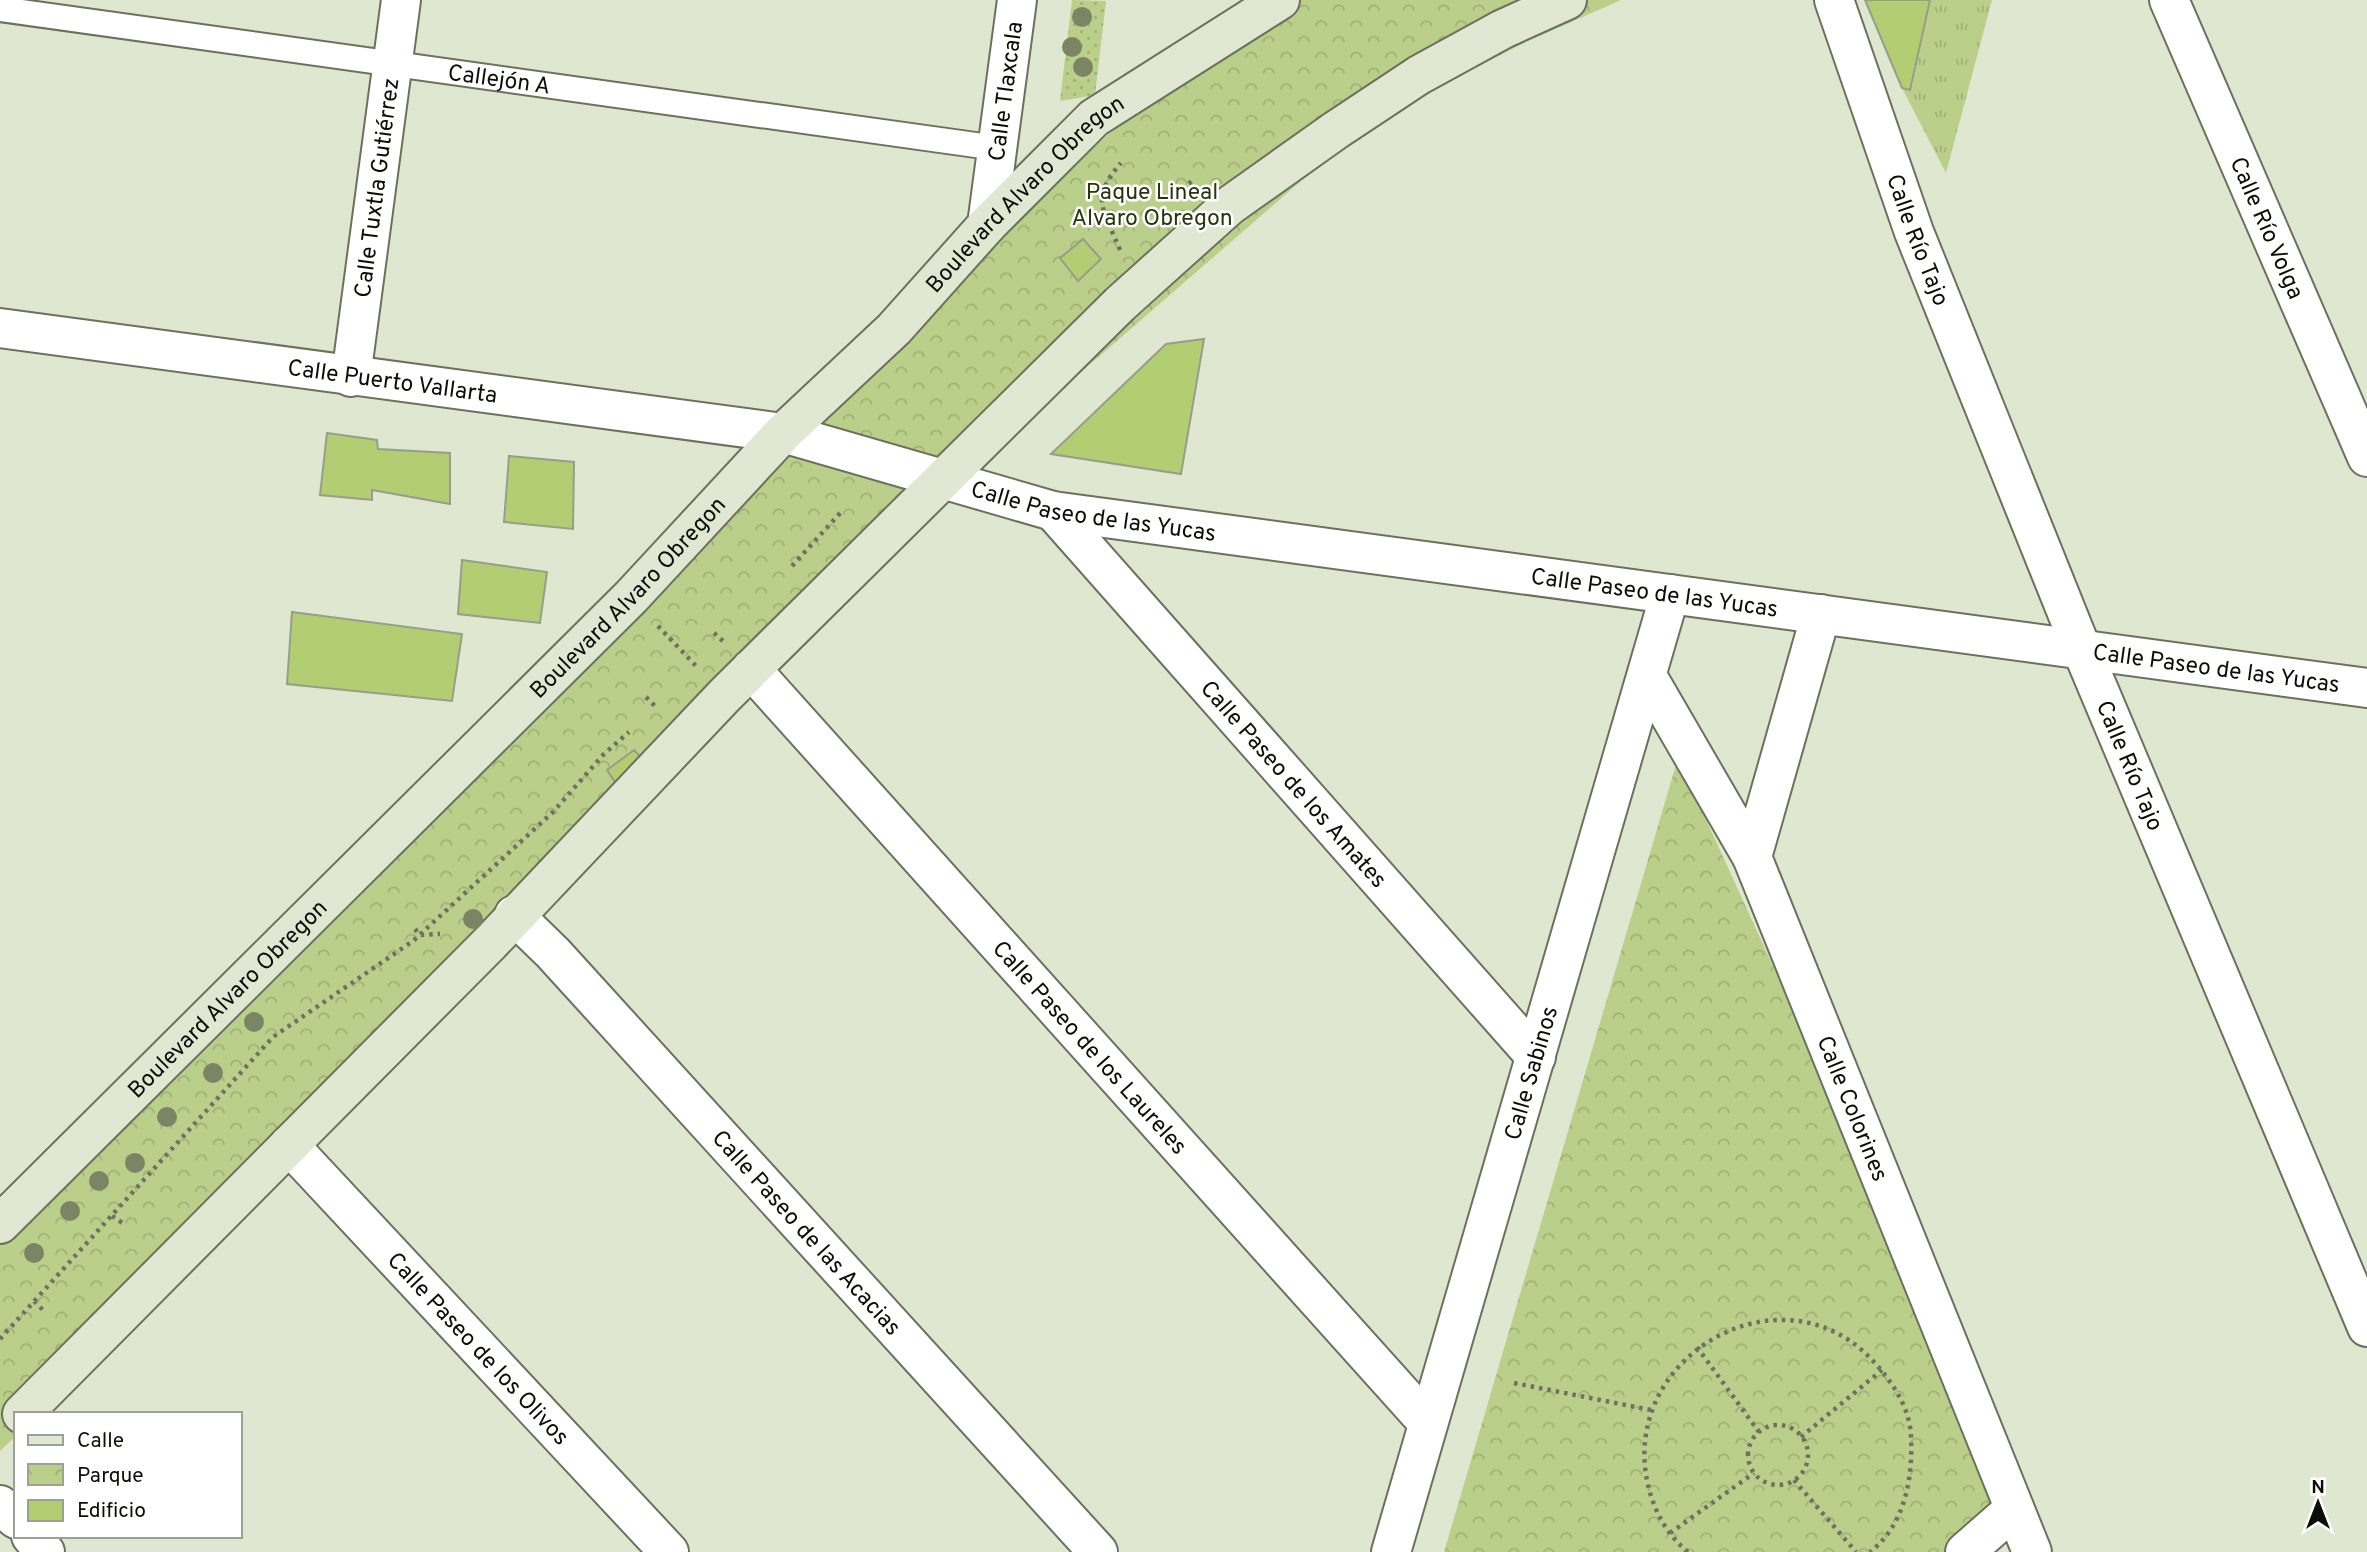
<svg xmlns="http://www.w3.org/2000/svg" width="2367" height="1552" font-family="Overpass,sans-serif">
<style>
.grass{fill:url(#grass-tufts)}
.park{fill:url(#park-crowns)}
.garden{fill:url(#garden-dots)}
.building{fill:#b3ce72;stroke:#979e89;stroke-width:2}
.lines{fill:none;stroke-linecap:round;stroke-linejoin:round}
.service-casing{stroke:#6b715d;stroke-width:28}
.minor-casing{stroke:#6b715d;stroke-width:42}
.secondary-casing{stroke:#6b715d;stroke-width:42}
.path{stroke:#6d7263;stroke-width:4.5;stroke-dasharray:3.5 5;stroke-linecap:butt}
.service{stroke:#fff;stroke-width:24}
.minor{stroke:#fff;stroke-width:38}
.secondary{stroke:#e1e7d3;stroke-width:38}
.tree{fill:#7b8565}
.labels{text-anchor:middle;stroke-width:5;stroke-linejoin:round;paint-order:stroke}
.street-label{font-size:23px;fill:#0b0e06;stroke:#fff}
.park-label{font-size:23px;fill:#2a340d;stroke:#fff}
</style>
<defs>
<pattern id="grass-tufts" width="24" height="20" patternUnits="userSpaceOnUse" patternTransform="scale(1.75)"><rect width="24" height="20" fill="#bad08a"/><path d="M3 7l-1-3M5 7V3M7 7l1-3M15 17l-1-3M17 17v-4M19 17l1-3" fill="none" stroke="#9fb176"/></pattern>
<pattern id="park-crowns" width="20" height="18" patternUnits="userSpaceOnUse" patternTransform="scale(1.75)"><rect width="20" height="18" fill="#bad08a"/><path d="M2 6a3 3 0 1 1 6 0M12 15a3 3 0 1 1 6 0" fill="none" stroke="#9fb176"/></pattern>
<pattern id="garden-dots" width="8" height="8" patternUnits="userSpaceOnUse" patternTransform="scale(1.75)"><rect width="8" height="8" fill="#bad08a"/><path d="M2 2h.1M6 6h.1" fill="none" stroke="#9fb176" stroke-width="1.8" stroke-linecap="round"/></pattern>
</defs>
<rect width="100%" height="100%" fill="#dfe7d0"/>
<path class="grass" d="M1925 0H1992L1946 173 1902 88Z"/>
<path class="park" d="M1286 0H1621L1526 42 1418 97 1309 174 1049 400 972 479 16 1414V1436L0 1451V1240L891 355 1075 163 1198 58Z
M1678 758 2024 1516 1984 1552H1444Z"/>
<path class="garden" d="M1072 0 1106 1 1095 95 1060 101Z"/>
<path class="building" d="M1865 0H1930L1910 90 1902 88Z
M1083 239 1101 259 1078 281 1060 258Z
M1204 339 1181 474 1051 454 1166 344Z
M327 433 377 440 378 449 450 453V504L372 490V500L320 495Z
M509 456 574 462 573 529 504 522Z
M462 560 547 572 540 623 458 614Z
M292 612 462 634 452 701 287 684Z
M634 750 652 770 622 793 607 770Z"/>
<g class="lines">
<defs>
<g id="service">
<path id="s1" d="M0 9 997 148"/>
</g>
<g id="minor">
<path id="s2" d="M1834 0 1914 232 2082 650 2367 1327"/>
<path id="s3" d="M2169 0 2367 457"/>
<path id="s4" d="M987 225 1017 0"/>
<path id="s5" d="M0 328 783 433 1053 511 2367 688"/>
<path id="s6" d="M351 377 401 0"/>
<path id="s7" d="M1053 511 1536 1057"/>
<path id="s8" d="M751 669 1428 1423"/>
<path id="s9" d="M1647 676 1752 857 2032 1552"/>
<path d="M1752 857 1821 614"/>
<path id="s10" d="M514 915 553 953 1098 1552"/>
<path id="s11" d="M289 1145 669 1552"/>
<path d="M0 1505 16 1519"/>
<path d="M31 1536 45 1552"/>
<path id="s12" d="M1391 1552 1670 594"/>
<path d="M1965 1552 2014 1509"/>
</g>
<g id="secondary">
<path id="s13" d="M0 1224 631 597 783 433 894 329 987 225 1094 118 1280 0"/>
<path d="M22 1414 491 942 725 695 1120 304 1229 206 1336 130 1419 75 1503 29 1567 0"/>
</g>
</defs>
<use href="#service" class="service-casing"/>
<use href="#minor" class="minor-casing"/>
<use href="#secondary" class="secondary-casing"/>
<path class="path" d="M1176 195 1193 180
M1120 250C1104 210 1089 199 1121 163
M792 566 843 510
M658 626 698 668
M714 633 724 642
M646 697 657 708
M415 929 420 935 440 934
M112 1216 124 1224
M34 1301 46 1313
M0 1339 273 1037 413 941 553 812 604 754 629 732
M1697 1347 1759 1432
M1514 1383 1651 1410
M1748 1455a30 30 0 1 1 60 0a30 30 0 1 1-60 0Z
M1801 1437 1882 1370
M1794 1480 1856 1552
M1670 1533 1754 1473
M1688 1552C1667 1535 1654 1511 1648 1485 1618 1355 1784 1262 1874 1362 1893 1383 1910 1408 1911 1437 1913 1478 1905 1525 1870 1552"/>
<use href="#service" class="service"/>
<use href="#minor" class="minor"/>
<use href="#secondary" class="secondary"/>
</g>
<g class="tree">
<circle cx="1082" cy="17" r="10"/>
<circle cx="1072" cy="47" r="10"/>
<circle cx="1083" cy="67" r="10"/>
<circle cx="473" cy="919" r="10"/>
<circle cx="254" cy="1022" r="10"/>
<circle cx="213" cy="1073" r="10"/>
<circle cx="167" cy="1117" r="10"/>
<circle cx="135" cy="1163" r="10"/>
<circle cx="99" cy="1181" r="10"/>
<circle cx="70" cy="1211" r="10"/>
<circle cx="34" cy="1253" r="10"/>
</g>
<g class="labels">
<g class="street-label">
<text dy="8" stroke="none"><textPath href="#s1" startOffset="504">Callejón A</textPath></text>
<text dy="8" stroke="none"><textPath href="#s4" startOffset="135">Calle Tlaxcala</textPath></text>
<text dy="8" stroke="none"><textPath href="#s6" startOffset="191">Calle Tuxtla Gutiérrez</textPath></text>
<text dy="8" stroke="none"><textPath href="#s13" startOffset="1454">Boulevard Alvaro Obregon</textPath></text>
<text dy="8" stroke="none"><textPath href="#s3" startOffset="248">Calle Río Volga</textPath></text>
<text dy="8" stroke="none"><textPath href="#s2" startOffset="254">Calle Río Tajo</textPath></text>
<text dy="8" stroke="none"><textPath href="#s5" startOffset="396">Calle Puerto Vallarta</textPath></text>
<text dy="8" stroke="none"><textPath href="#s5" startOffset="1111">Calle Paseo de las Yucas</textPath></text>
<text dy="8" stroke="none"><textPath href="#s5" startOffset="1678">Calle Paseo de las Yucas</textPath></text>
<text dy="8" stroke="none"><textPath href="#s13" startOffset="887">Boulevard Alvaro Obregon</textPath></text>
<text dy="8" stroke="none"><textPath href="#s5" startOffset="2245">Calle Paseo de las Yucas</textPath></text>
<text dy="8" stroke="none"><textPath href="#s2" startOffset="821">Calle Río Tajo</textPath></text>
<text dy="8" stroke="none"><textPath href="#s7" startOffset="364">Calle Paseo de los Amates</textPath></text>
<text dy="8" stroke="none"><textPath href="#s13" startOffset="320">Boulevard Alvaro Obregon</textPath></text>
<text dy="8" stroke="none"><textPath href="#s8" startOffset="508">Calle Paseo de los Laureles</textPath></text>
<text dy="8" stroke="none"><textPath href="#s12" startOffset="499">Calle Sabinos</textPath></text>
<text dy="8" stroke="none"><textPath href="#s9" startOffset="480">Calle Colorines</textPath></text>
<text dy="8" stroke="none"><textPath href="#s10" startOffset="432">Calle Paseo de las Acacias</textPath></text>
<text dy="8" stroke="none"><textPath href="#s11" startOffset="278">Calle Paseo de los Olivos</textPath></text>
</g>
<g class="park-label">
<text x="1152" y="199">Paque Lineal<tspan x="1152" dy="26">Alvaro Obregon</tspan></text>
</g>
</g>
<rect x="14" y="1412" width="228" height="126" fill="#ffffff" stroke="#9d9f9b" stroke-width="2"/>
<rect x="28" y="1435" width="35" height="10" fill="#e1e7d3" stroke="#9d9f9b" stroke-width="2"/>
<text x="77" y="1447" font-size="21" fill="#0b0e06">Calle</text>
<rect x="28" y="1464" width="35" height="21" fill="url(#park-crowns)" stroke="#9d9f9b" stroke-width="2"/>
<text x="77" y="1482" font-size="21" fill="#0b0e06">Parque</text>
<rect x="28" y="1500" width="35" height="21" fill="#b3ce72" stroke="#9d9f9b" stroke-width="2"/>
<text x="77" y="1517" font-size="21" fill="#0b0e06">Edificio</text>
<g transform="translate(2318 1503)" stroke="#ffffff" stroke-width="5" paint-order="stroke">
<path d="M0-5L12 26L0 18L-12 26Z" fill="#0b0e06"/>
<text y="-10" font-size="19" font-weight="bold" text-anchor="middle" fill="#0b0e06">N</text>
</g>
</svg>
